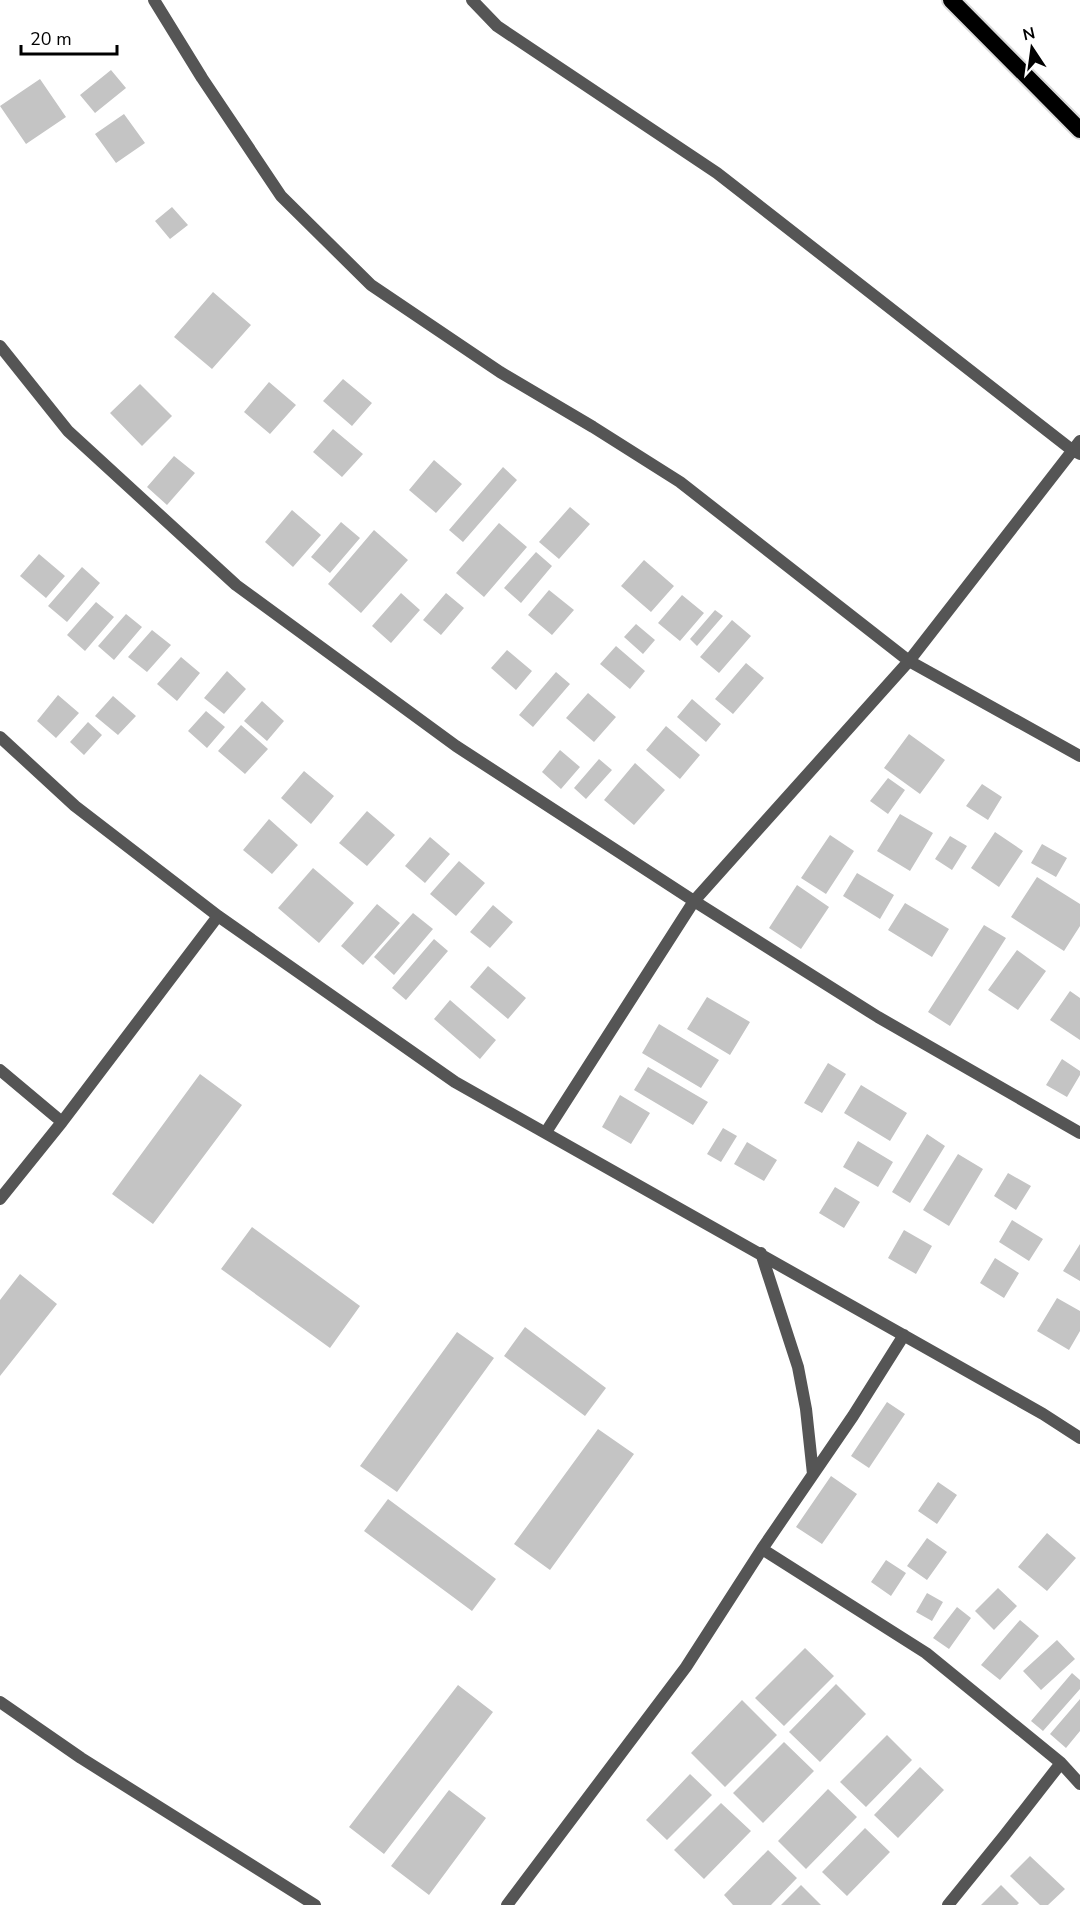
<svg xmlns="http://www.w3.org/2000/svg" width="1080" height="1905" font-family="'Nunito Sans',sans-serif">
<style>
.building{fill:#c4c4c4}
.lines{fill:none;stroke-linecap:round;stroke-linejoin:round}
.trunk-casing{stroke:#dbdbdb;stroke-width:20}
.minor{stroke:#555;stroke-width:12}
.trunk{stroke:#000;stroke-width:16}
</style>
<rect width="100%" height="100%" fill="#fff"/>
<path class="building" d="M111 70 126 88 95 113 80 95Z
M40 79 66 117 26 144 0 106Z
M124 114 145 143 116 163 95 134Z
M172 207 188 225 170 239 155 221Z
M213 292 251 325 212 369 174 337Z
M343 379 372 403 352 426 323 401Z
M269 382 296 405 270 434 244 412Z
M140 384 172 416 142 446 110 413Z
M333 429 363 454 342 477 313 452Z
M174 456 195 473 167 505 147 487Z
M434 460 462 484 436 513 409 490Z
M503 467 517 480 463 542 449 530Z
M570 507 590 524 559 559 539 542Z
M292 510 321 535 293 567 265 542Z
M341 522 360 538 330 573 311 557Z
M499 523 527 547 484 597 456 573Z
M374 530 408 560 361 613 328 584Z
M536 552 552 566 521 603 504 588Z
M39 554 65 576 46 598 20 576Z
M644 560 674 586 651 612 621 586Z
M82 567 100 583 67 622 48 606Z
M549 590 574 610 552 635 528 615Z
M401 593 420 610 391 643 372 626Z
M446 593 464 608 441 635 423 620Z
M682 595 704 613 680 641 658 623Z
M96 602 114 617 85 651 67 635Z
M715 610 723 616 697 646 690 639Z
M126 614 142 627 114 660 98 646Z
M732 620 751 636 719 673 700 657Z
M636 624 655 640 643 654 624 637Z
M152 630 171 645 147 672 128 657Z
M616 646 645 671 630 689 600 664Z
M507 650 532 671 516 690 491 668Z
M181 657 200 673 177 701 157 684Z
M746 663 764 678 733 714 715 699Z
M227 671 246 689 224 714 204 698Z
M556 672 570 684 533 727 519 715Z
M588 693 616 717 594 742 566 718Z
M58 695 79 713 56 738 37 721Z
M113 696 136 716 118 735 95 716Z
M692 699 721 724 706 742 677 717Z
M262 701 284 721 267 741 244 721Z
M206 711 225 727 207 748 188 731Z
M88 722 102 735 84 755 70 742Z
M241 725 268 749 245 774 218 751Z
M666 726 700 755 680 779 646 750Z
M909 734 945 760 920 794 884 768Z
M560 750 580 767 561 789 542 772Z
M599 759 612 770 586 799 574 788Z
M635 763 665 790 634 825 604 800Z
M304 771 334 796 311 824 281 798Z
M888 778 905 790 888 814 870 801Z
M982 784 1002 797 988 820 966 806Z
M367 811 395 835 367 866 339 843Z
M900 814 933 833 910 871 877 851Z
M269 819 298 845 272 874 243 850Z
M995 832 1023 851 999 887 971 868Z
M830 835 854 851 826 894 801 878Z
M950 836 967 846 952 870 935 859Z
M430 837 450 854 425 883 405 866Z
M1042 844 1067 858 1056 877 1031 863Z
M459 861 485 883 456 916 430 894Z
M313 868 354 903 319 943 278 908Z
M857 873 894 895 880 919 843 896Z
M1037 877 1080 904V926L1064 951 1011 917Z
M797 885 829 907 801 949 769 928Z
M905 903 949 929 932 957 888 930Z
M377 904 400 923 363 965 341 946Z
M493 905 513 922 490 948 470 932Z
M413 913 433 929 394 975 374 957Z
M984 925 1006 938 950 1026 928 1012Z
M434 939 448 951 406 1000 392 988Z
M1017 950 1046 971 1018 1010 988 990Z
M488 966 526 998 508 1019 470 987Z
M1070 991 1080 998V1040L1050 1020Z
M707 997 750 1022 730 1055 687 1029Z
M450 1000 496 1040 480 1059 434 1019Z
M659 1024 719 1060 701 1088 642 1053Z
M1062 1059 1080 1071V1075L1067 1097 1046 1085Z
M828 1063 846 1074 822 1113 804 1103Z
M648 1067 708 1102 693 1125 634 1090Z
M200 1074 242 1105 153 1224 112 1194Z
M861 1085 907 1113 890 1141 844 1113Z
M620 1095 650 1113 631 1144 602 1127Z
M723 1128 737 1136 721 1162 707 1154Z
M927 1134 945 1146 910 1203 892 1192Z
M858 1141 893 1162 878 1187 843 1167Z
M747 1142 777 1160 764 1181 734 1164Z
M958 1154 983 1169 949 1226 923 1210Z
M1008 1173 1031 1186 1016 1210 994 1196Z
M835 1187 860 1202 844 1228 819 1213Z
M1012 1220 1043 1239 1029 1261 999 1242Z
M252 1227 360 1306 330 1348 221 1269Z
M904 1230 932 1246 916 1274 888 1258Z
M1080 1244V1281L1063 1271Z
M995 1258 1019 1273 1004 1298 980 1283Z
M20 1274 57 1304 0 1376V1300Z
M1057 1298 1080 1311V1331L1069 1350 1037 1331Z
M525 1327 606 1388 585 1416 504 1356Z
M457 1332 494 1358 397 1492 360 1466Z
M887 1402 905 1414 869 1468 851 1456Z
M598 1429 634 1454 550 1570 514 1544Z
M831 1476 857 1494 822 1544 796 1527Z
M938 1482 957 1495 937 1524 918 1511Z
M388 1499 496 1579 472 1611 364 1531Z
M1047 1533 1076 1558 1047 1591 1018 1567Z
M927 1538 947 1552 927 1580 907 1566Z
M886 1560 906 1573 891 1596 871 1582Z
M998 1588 1017 1606 994 1630 975 1611Z
M927 1593 943 1602 932 1621 916 1612Z
M957 1607 971 1618 949 1649 933 1638Z
M1020 1620 1039 1636 1000 1680 981 1665Z
M1057 1640 1075 1659 1041 1690 1023 1671Z
M805 1648 834 1676 784 1726 755 1698Z
M1072 1673 1080 1680V1689L1043 1731 1031 1721Z
M836 1684 866 1714 820 1762 789 1732Z
M458 1685 493 1712 384 1854 349 1827Z
M1080 1699V1731L1066 1748 1050 1734Z
M742 1700 777 1735 725 1787 691 1753Z
M887 1735 912 1760 866 1807 840 1782Z
M784 1742 814 1771 763 1823 733 1793Z
M920 1767 944 1790 898 1838 874 1815Z
M690 1774 712 1795 667 1840 646 1820Z
M828 1789 857 1817 806 1869 778 1841Z
M449 1790 486 1818 429 1895 391 1866Z
M721 1803 751 1831 704 1879 674 1850Z
M865 1828 890 1852 847 1896 822 1872Z
M768 1850 797 1878 771 1905H733L724 1895Z
M1030 1856 1065 1889 1048 1905H1040L1010 1876Z
M801 1885 821 1905H781Z
M1001 1885 1019 1903 1017 1905H981Z"/>
<g class="lines">
<defs>
<path id="trunk" d="M951 0 1080 130"/>
</defs>
<use href="#trunk" class="trunk-casing"/>
<path class="minor" d="M154 0 202 78 281 196 371 285 500 372 593 427 680 482 909 661 1080 756
M472 0 497 26 717 173 1072 450 1080 454
M0 346 68 431 236 585 456 746 694 901 878 1017 1080 1133
M0 737 75 806 218 916 455 1082 1043 1414 1080 1438
M0 1070 62 1122
M546 1132 694 901 909 661 1080 441
M0 1199 62 1122 218 916
M761 1253 798 1367 806 1409 813 1474
M762 1549 926 1653 1061 1763 1004 1836 948 1905
M0 1702 81 1758 315 1905
M1061 1763 1080 1784
M507 1905 686 1667 762 1549 853 1416 904 1335"/>
<use href="#trunk" class="trunk"/>
</g>
<g transform="translate(1032 48) rotate(347)" stroke="#ffffff" stroke-width="4.5" paint-order="stroke">
<path d="M0-4.5L10 22L0 15L-10 22Z" fill="#000000"/>
<text y="-9" font-size="16" font-weight="bold" text-anchor="middle" fill="#000000">N</text>
</g>
<path d="M21 45v9h96v-9" fill="none" stroke="#000000" stroke-width="3"/>
<text x="30" y="45" font-size="18" fill="#000000" stroke="#ffffff" stroke-width="4.5" paint-order="stroke">20 m</text>
</svg>
